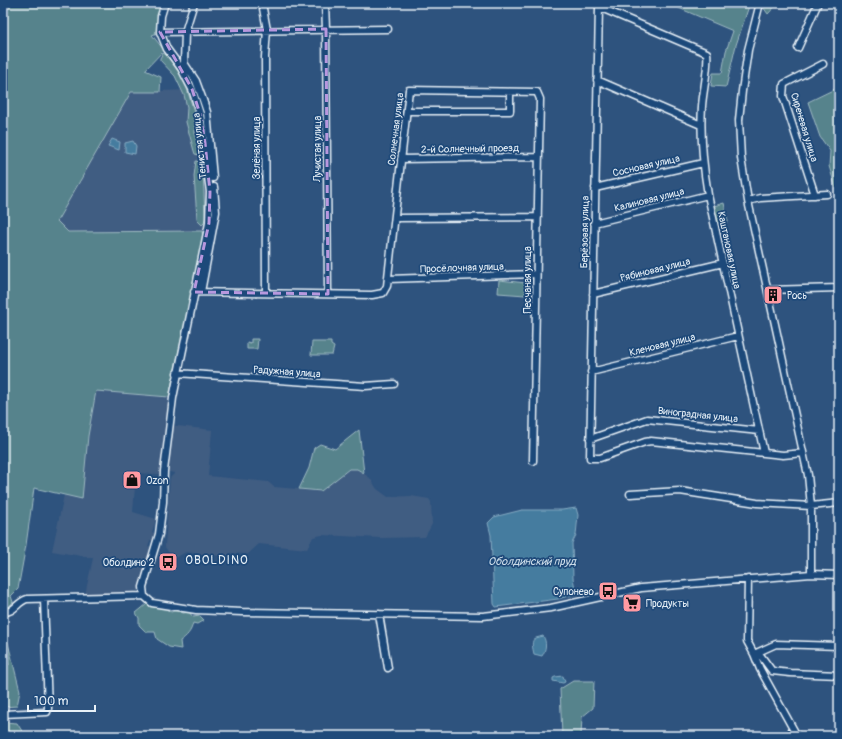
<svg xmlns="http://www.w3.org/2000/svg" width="842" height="739" font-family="Pangolin,sans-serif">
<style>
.built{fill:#415d82}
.green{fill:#56838c;stroke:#9fbac2}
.water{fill:#447c9f;stroke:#86abc3}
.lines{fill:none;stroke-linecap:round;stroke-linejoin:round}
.minor-casing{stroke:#e8f1f8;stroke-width:9}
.minor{stroke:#1f4a7a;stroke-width:6}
.marked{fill:none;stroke:#b798de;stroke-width:3;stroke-dasharray:8 5;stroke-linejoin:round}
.labels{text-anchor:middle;stroke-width:3.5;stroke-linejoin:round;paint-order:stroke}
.street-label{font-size:10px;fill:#e8f1f8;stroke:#1f4a7a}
.poi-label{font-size:10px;fill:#e8f1f8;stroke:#1f4a7a;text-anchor:start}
.water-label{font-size:11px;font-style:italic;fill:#cfdfeb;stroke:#1f4a7a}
.quarter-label{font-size:12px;letter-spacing:1px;fill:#e8f1f8;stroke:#1f4a7a}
</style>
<rect width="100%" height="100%" fill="#2e537e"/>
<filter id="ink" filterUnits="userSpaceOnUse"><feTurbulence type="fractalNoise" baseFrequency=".025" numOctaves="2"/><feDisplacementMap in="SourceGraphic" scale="8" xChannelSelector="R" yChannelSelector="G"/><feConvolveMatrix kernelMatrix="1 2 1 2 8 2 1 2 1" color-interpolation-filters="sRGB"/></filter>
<g filter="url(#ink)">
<path class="built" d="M190 90 199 115 208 192 207 223 202 231 67 232 57 221 128 92Z
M96 391 169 397 160 474 136 473 133 512 156 519 152 532 156 534 154 541 150 540 148 546 151 547 141 589 133 594 85 595 93 558 52 551 64 495 82 499 88 436Z
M169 425 212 430 208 476 268 482 274 487 321 491 349 469H357L370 478 377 489 388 497 411 496 429 499 431 502 432 524 425 537 381 538 322 535 313 537 307 549 259 544 248 554 230 553 229 557 186 552 173 559 165 547 170 478 175 473 164 471Z"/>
<path class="green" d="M3 3H165L160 32 152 35 164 50 145 70 161 77 160 92H131L57 221 68 232 202 231 203 239 169 397 96 391 88 436 82 499 34 488 26 545 18 589 11 596 13 602 6 610H3Z
M667 3H778L768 14 763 7 749 6 736 45 726 87 711 86 713 73H722L726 51 733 31Z
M163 53 168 56 179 73 187 89 195 115V133L198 147 199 155 195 154 194 151 186 122 187 107 184 95 175 76 160 60V58Z
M839 87V199L829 166 830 151 820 137 808 102Z
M196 161 201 162 203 171 205 218 204 223 202 225 198 221 197 218 194 176Z
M724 203 728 222 718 224 714 206Z
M499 280 526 283 525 295 498 293Z
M251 339H258L257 349H247V342L251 343Z
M312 342H331V345L334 347 332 355H311Z
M359 430 364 473 357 469H349L321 491 299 489 309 468 314 448 320 444 335 449Z
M147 604 156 607 161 606 171 612 178 610 183 613 189 612 193 617 200 616 204 620 197 624 193 623C191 632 187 636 180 641L181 649 169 647 157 639 155 632H146L139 625V618L136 613Z
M8 643 20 691 17 706 3 707V657L9 665Z
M573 681H594L593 708 582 717 581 736H562L560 689Z
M3 722 17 723 25 736H3Z"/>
<path class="water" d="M112 139 120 142 119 150 108 146Z
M133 141 136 146 135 154 125 152V143Z
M576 508 578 515 576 535 572 543 573 578 576 594 558 599 496 607 494 604 491 535 488 523 494 517 522 510H562Z
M543 636C547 642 546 650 542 656L534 654C533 649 530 640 536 638 538 637 541 637 543 636Z
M563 676 565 682 563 683 553 681V678L555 677Z"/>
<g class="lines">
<defs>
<path id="minor" d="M165 3 161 16 160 32 167 49 181 68 192 89 200 114 210 192 209 223 173 398 164 471 163 502 159 534 143 587 144 596 152 603 196 610 242 612 483 616 551 608 641 588 811 574 839 575
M194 3 185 32 184 63 196 81 203 100 207 112 213 178
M262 3 267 30 265 57 266 293
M325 3 326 29 328 294
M760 3 748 50 742 91 739 120 741 158 748 201 808 475 811 506V574
M160 32 388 29
M798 48 818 3
M597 80 701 125
M407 111H510V92
M401 159 539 157
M595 188 703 163
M815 195 783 96 784 84 823 64
M748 201 760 198 827 194
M395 218 538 217
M594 223 708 195
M388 279 536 274
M768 290 839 288
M194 292 372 295 383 293 387 286 409 90 537 92 540 99 533 461
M201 292 216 212 214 187
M593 294 723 263
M591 372 738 336
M177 373 365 386 394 384
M590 439 647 419 759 431
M764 453 708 195C703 165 700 136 702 106 703 91 709 66 707 53L599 7 590 458H600L645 442 651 441 783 455 803 453
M630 494 680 491 757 503 811 506 839 503
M748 579 747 641 754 654 761 656 772 671 790 673 839 675
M3 612C14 613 17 602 27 599L144 596
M379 614 388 668
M3 714 47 712 48 709 44 599
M797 736 760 669 754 654 776 644 839 646"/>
</defs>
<use href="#minor" class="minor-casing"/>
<use href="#minor" class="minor"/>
</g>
</g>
<path class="marked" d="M326 29 328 294 194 292 209 223 210 192 205 143 200 114 192 89 160 32Z"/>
<defs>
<symbol id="building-square" viewBox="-11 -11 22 22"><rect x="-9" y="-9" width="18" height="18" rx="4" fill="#ff9aa2" stroke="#1f4a7a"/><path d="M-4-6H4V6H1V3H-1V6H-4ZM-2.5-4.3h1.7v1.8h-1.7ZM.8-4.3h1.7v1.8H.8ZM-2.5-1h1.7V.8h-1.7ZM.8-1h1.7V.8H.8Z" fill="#111"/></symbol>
<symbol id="shop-square" viewBox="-11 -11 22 22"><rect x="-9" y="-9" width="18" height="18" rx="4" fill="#ff9aa2" stroke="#1f4a7a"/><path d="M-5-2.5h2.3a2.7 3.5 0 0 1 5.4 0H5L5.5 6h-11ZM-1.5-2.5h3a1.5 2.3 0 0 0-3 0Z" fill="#111"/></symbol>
<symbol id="bus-square" viewBox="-11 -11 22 22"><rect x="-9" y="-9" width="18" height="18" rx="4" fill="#ff9aa2" stroke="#1f4a7a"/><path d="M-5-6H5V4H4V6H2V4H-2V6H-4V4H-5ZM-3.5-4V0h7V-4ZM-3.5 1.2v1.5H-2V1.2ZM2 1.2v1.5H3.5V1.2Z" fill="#111"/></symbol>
<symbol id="supermarket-square" viewBox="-11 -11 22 22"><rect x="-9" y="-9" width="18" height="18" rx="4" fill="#ff9aa2" stroke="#1f4a7a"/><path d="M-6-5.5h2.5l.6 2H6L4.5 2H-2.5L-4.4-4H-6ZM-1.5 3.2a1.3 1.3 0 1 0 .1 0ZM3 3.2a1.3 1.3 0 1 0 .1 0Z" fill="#111"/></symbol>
</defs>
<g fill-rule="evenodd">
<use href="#building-square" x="762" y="284" width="22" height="22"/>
<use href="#shop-square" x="121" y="469" width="22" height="22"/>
<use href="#bus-square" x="157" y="551" width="22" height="22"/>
<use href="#bus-square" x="597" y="580" width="22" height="22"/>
<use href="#supermarket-square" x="621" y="592" width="22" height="22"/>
</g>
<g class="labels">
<g class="street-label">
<text transform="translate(805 127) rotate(73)" y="4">Сиреневая улица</text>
<text transform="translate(395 129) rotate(-83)" y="4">Солнечная улица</text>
<text transform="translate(199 146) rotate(-96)" y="4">Тенистая улица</text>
<text transform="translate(256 148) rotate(-90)" y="4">Зелёная улица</text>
<text transform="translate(470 148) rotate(-1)" y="4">2-й Солнечный проезд</text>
<text transform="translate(317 149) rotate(-90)" y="4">Лучистая улица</text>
<text transform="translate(646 165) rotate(-13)" y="4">Сосновая улица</text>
<text transform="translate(649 199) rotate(-14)" y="4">Калиновая улица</text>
<text transform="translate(584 232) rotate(-89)" y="4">Берёзовая улица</text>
<text transform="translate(730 250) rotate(78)" y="4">Каштановая улица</text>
<text transform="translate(462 267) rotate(-2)" y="4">Просёлочная улица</text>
<text transform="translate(655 269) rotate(-14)" y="4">Рябиновая улица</text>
<text transform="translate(527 280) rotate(-90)" y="4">Песчаная улица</text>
<text transform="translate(662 344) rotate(-14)" y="4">Кленовая улица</text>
<text transform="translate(287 371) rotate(4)" y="4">Радужная улица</text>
<text transform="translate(698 414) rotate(6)" y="4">Виноградная улица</text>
</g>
<g class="poi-label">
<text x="787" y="299">Рось</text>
<text x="146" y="484">Ozon</text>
<text x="154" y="566" text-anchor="end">Оболдино 2</text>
<text x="594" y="595" text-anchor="end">Супонево</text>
<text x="646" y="607">Продукты</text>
</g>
<g class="water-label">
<text x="532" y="565">Оболдинский пруд</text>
</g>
<g class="quarter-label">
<text x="217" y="564">OBOLDINO</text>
</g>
</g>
<rect width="842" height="739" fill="none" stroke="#1f4a7a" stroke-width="16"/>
<rect x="8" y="8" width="826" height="723" fill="none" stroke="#e8f1f8" stroke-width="1.5" filter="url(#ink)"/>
<path d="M28 705v6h67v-6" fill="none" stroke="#e8f1f8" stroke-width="2"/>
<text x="34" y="705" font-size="12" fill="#e8f1f8" stroke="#1f4a7a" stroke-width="3" paint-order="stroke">100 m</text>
</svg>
